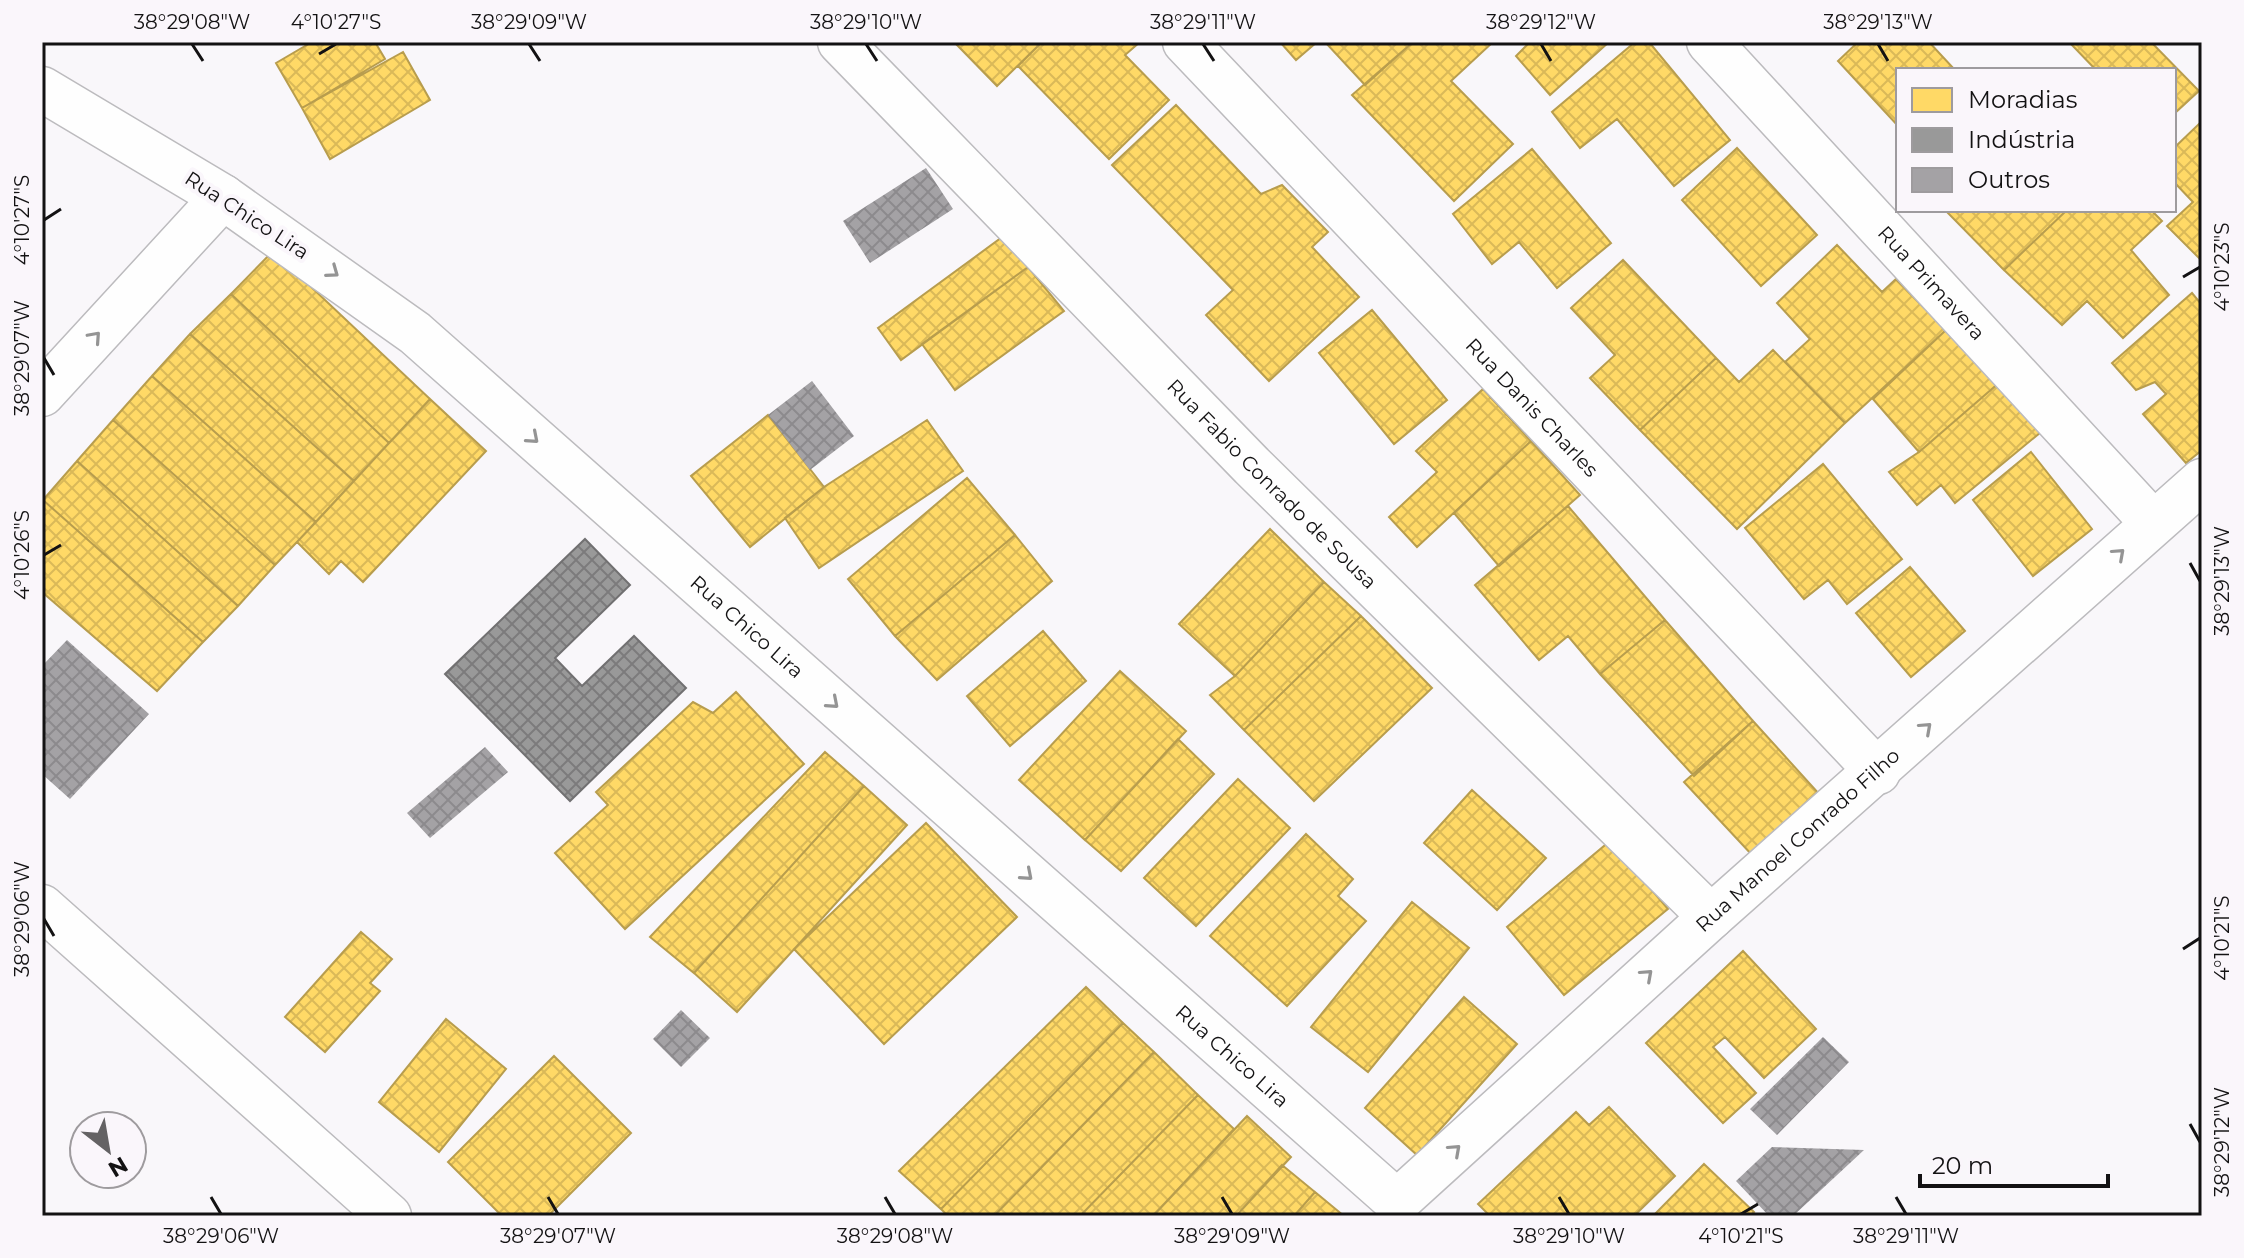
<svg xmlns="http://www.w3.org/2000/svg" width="2244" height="1258" font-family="Montserrat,sans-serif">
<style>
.homes{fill:url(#homes-cross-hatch);stroke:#b89d4d;stroke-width:2}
.industry{fill:url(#industry-cross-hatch);stroke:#717071;stroke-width:2}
.building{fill:url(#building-cross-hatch)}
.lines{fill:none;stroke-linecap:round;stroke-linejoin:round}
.street-casing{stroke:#bcbbbe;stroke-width:47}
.secondary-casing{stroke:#bcbbbe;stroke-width:47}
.street{stroke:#fefefe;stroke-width:44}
.secondary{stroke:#fefefe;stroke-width:44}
.oneway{stroke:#949494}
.ticks{fill:none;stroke:#131213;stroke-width:3}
.labels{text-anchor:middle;stroke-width:8;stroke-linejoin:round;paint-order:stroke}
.street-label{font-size:20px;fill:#131213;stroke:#faf6fb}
.neatline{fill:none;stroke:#131213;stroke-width:3}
.ticks-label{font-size:20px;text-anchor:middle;fill:#131213}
</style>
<defs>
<pattern id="homes-cross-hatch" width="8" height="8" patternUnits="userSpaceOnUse" patternTransform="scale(2)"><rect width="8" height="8" fill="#ffd966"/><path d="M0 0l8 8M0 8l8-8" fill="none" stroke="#dab958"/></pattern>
<pattern id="industry-cross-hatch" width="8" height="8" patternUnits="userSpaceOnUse" patternTransform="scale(2)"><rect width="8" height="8" fill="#999"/><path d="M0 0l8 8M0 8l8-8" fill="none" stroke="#7c7b7c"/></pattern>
<pattern id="building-cross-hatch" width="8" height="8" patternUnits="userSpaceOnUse" patternTransform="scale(2)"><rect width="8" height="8" fill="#a4a2a5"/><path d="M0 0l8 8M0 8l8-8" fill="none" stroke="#8c8a8d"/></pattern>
</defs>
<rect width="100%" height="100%" fill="#f9f7fa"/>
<path class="homes" d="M312 42H375L385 59 302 108 276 63Z
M954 42H1042L997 86Z
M1042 42H1140L1125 55 1169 100 1109 159 1018 66Z
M1280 42H1317L1296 60Z
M1325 42H1413L1365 85Z
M1413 42H1493L1451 81 1513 144 1454 201 1352 95Z
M1530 42H1609L1550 95 1516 56Z
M1635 42H1649L1730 140 1674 186 1617 119 1580 148 1552 112Z
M1858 42H1929L1955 70H1898V126L1838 61Z
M2069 42H2151L2199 91 2174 114V70H2096Z
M403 52 430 100 330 159 302 108Z
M1176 105 1261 194 1282 185 1328 232 1312 247 1359 297 1269 381 1206 315 1233 290 1112 165Z
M2202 121V261L2167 226 2193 202 2174 182V148Z
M1737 148 1817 235 1761 286 1682 200Z
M1532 149 1611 243 1557 288 1519 242 1492 264 1453 214Z
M1945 210H2067L2004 270Z
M2067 210H2151L2162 221 2131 250 2169 295 2123 338 2087 301 2062 325 2004 270Z
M1005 235 1028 267 901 360 878 328Z
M1837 245 1882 292 1896 279 1946 330 1845 423 1785 362 1810 339 1777 303Z
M273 251 430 399 389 443 231 294Z
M1623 260 1716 358 1640 430 1590 378 1615 355 1571 308Z
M1028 267 1064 311 955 390 922 344Z
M2192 293 2202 305V450L2186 463 2143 414 2166 394 2155 382 2136 390 2112 363Z
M231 294 389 443 354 481 190 334Z
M1372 310 1447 400 1394 444 1319 353Z
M1946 330 2000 382 1919 452 1873 399Z
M190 334 354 481 316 522 152 376Z
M1773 350 1845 423 1737 529 1640 430 1716 358 1739 382Z
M152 376 316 522 275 565 113 420Z
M2000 382 2041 432 1955 503 1941 485 1917 505 1889 472 1919 452Z
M1483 389 1531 441 1417 547 1389 517 1437 472 1416 451Z
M430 399 486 451 363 582 341 561 329 574 297 542Z
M768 415 824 487 750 547 691 476Z
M113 420 275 565 238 606 77 461Z
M927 420 963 471 819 568 785 518 824 487Z
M1531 441 1580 495 1499 566 1454 513Z
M2031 452 2092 529 2033 576 1973 500Z
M77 461 238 606 203 642 43 500Z
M1823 464 1902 559 1847 604 1828 580 1804 599 1745 528Z
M967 478 1015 535 895 636 848 579Z
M43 500 203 642 157 691 42 592Z
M1568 506 1665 620 1600 674 1568 636 1539 660 1475 585Z
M1270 529 1324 582 1235 676 1179 624Z
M1015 535 1052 581 937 680 895 636Z
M1910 567 1965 631 1911 677 1856 613Z
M1324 582 1361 616 1244 730 1210 695 1235 676Z
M1361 616 1432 688 1314 801 1244 730Z
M1665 620 1753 721 1694 776 1600 674Z
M1043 631 1086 681 1010 746 967 696Z
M1120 671 1186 731 1085 840 1019 780Z
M736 692 804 764 625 929 555 853 608 805 596 792 693 702 713 713Z
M1753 721 1820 795 1753 856 1684 782Z
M1178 739 1214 774 1121 871 1085 840Z
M825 752 864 786 694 973 650 937Z
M1238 779 1290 828 1196 926 1144 878Z
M864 786 907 825 737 1012 694 973Z
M1472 790 1546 858 1497 910 1424 843Z
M926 823 1017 917 884 1044 794 949Z
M1306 834 1353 879 1338 896 1366 921 1287 1006 1210 936Z
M1610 841 1668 909 1564 995 1507 927Z
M1412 902 1469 948 1368 1072 1311 1027Z
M361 932 392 959 370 983 380 991 325 1052 285 1017Z
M1743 951 1816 1029 1764 1078 1725 1037 1713 1047 1756 1093 1723 1123 1646 1043Z
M1086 987 1123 1023 941 1209 899 1171Z
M1464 997 1517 1044 1417 1155 1365 1108Z
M446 1019 506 1069 439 1152 379 1102Z
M1123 1023 1154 1052 994 1216H948L941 1209Z
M1154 1052 1198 1095 1080 1216H994Z
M554 1056 631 1133 548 1216H502L448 1162Z
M1198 1095 1234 1129 1153 1216H1080Z
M1609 1107 1675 1176 1634 1216H1490L1478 1204 1576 1112 1589 1125Z
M1247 1116 1291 1157 1236 1216H1153Z
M1704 1164 1754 1212 1750 1216H1653Z
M1282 1165 1315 1192 1294 1216H1236Z
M1315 1192 1344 1216H1294Z"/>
<path class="industry" d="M585 539 630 585 555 658 582 686 634 636 686 688 570 801 445 674Z"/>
<path class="building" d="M926 168 953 209 870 263 843 221Z
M812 381 854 436 810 470 768 415Z
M67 640 149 714 70 799 42 774V666Z
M485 747 508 772 430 838 407 813Z
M681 1010 710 1038 681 1067 653 1039Z
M1823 1037 1849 1062 1777 1135 1750 1109Z
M1772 1147 1864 1150 1793 1216H1769L1736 1181Z"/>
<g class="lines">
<defs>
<g id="street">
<path id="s1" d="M840 42 1252 466 1711 917"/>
<path id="s2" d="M1185 42 1878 772"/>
<path id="s3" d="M1709 42 2153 523"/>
<path d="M42 89 223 197"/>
<path d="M42 907 389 1216"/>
</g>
<g id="secondary">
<path id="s4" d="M42 394 223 197 415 333 1397 1202 1711 917 2202 481"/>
</g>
</defs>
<use href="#street" class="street-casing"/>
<use href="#secondary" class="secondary-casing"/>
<use href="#street" class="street"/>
<use href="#secondary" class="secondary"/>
</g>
<defs><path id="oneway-chevron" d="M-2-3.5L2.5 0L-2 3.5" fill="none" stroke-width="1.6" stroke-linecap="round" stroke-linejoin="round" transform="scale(2)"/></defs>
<g class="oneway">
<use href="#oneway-chevron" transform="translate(333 272) rotate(36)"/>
<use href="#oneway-chevron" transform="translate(95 337) rotate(-48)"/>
<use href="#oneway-chevron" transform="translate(533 438) rotate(41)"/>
<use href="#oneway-chevron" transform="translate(2119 554) rotate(-42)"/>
<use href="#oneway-chevron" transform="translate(833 703) rotate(41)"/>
<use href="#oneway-chevron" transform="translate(1926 728) rotate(-42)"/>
<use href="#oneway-chevron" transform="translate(1027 875) rotate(41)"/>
<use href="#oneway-chevron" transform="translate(1647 975) rotate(-42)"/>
<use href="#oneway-chevron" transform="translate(1455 1150) rotate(-42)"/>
</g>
<path class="ticks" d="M192 44 203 61M529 44 540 61M866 44 877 61M1203 44 1214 61M1541 44 1551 61M1878 44 1888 61M319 54 336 44M44 220 61 209M2183 277 2200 267M44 358 54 375M44 555 61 545M2190 563 2200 581M44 919 54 936M2183 949 2200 938M2190 1124 2200 1142M211 1197 221 1214M548 1197 558 1214M885 1197 895 1214M1222 1197 1232 1214M1559 1197 1569 1214M1896 1197 1906 1214M1741 1214 1758 1204"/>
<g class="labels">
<g class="street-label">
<text transform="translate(247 215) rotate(33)" y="7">Rua Chico Lira</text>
<text dy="7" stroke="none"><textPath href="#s3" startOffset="328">Rua Primavera</textPath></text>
<text dy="7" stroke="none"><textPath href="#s2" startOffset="504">Rua Danis Charles</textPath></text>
<text dy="7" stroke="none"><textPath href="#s1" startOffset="618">Rua Fabio Conrado de Sousa</textPath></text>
<text dy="7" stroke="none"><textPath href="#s4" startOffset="946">Rua Chico Lira</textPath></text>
<text dy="7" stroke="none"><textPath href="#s4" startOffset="2354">Rua Manoel Conrado Filho</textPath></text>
<text dy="7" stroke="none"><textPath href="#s4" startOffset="1594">Rua Chico Lira</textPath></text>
</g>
</g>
<rect width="2244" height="1258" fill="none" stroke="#faf6fb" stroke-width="88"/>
<rect x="1896" y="68" width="280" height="144" fill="#faf6fb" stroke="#9e9b9e" stroke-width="2"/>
<rect x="1912" y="88" width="40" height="24" fill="#ffd966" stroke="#9e9b9e" stroke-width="2"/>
<text x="1968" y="108" font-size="24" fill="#131213">Moradias</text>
<rect x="1912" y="128" width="40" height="24" fill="#999999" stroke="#9e9b9e" stroke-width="2"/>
<text x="1968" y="148" font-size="24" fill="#131213">Indústria</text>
<rect x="1912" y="168" width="40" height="24" fill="#a4a2a5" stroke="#9e9b9e" stroke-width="2"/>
<text x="1968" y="188" font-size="24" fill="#131213">Outros</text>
<g transform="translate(108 1150) rotate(149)"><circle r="38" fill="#faf6fb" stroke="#9e9b9e" stroke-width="2"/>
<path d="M0-6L14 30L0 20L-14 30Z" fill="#646264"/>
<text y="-12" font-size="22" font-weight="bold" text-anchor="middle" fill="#131213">N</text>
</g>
<path d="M1920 1174v12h188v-12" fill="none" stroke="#131213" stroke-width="4"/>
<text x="1932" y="1174" font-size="24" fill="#131213" stroke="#faf6fb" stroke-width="6" paint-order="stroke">20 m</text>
<rect x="44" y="44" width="2156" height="1170" class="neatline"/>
<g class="ticks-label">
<text x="192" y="29">38°29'08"W</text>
<text x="336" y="29">4°10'27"S</text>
<text x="529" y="29">38°29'09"W</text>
<text x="866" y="29">38°29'10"W</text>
<text x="1203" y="29">38°29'11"W</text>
<text x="1541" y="29">38°29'12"W</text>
<text x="1878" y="29">38°29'13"W</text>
<text transform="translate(22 220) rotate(-90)" y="7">4°10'27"S</text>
<text transform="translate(2222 267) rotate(-90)" y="7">4°10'23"S</text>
<text transform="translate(22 358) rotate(-90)" y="7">38°29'07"W</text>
<text transform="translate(22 555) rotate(-90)" y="7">4°10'26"S</text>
<text transform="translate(2222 581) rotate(-90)" y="7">38°29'13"W</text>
<text transform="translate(22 919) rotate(-90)" y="7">38°29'06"W</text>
<text transform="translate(2222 938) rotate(-90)" y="7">4°10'21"S</text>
<text transform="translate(2222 1142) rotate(-90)" y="7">38°29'12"W</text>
<text x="221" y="1243">38°29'06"W</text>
<text x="558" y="1243">38°29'07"W</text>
<text x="895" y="1243">38°29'08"W</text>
<text x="1232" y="1243">38°29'09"W</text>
<text x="1569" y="1243">38°29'10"W</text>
<text x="1741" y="1243">4°10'21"S</text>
<text x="1906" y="1243">38°29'11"W</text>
</g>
</svg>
